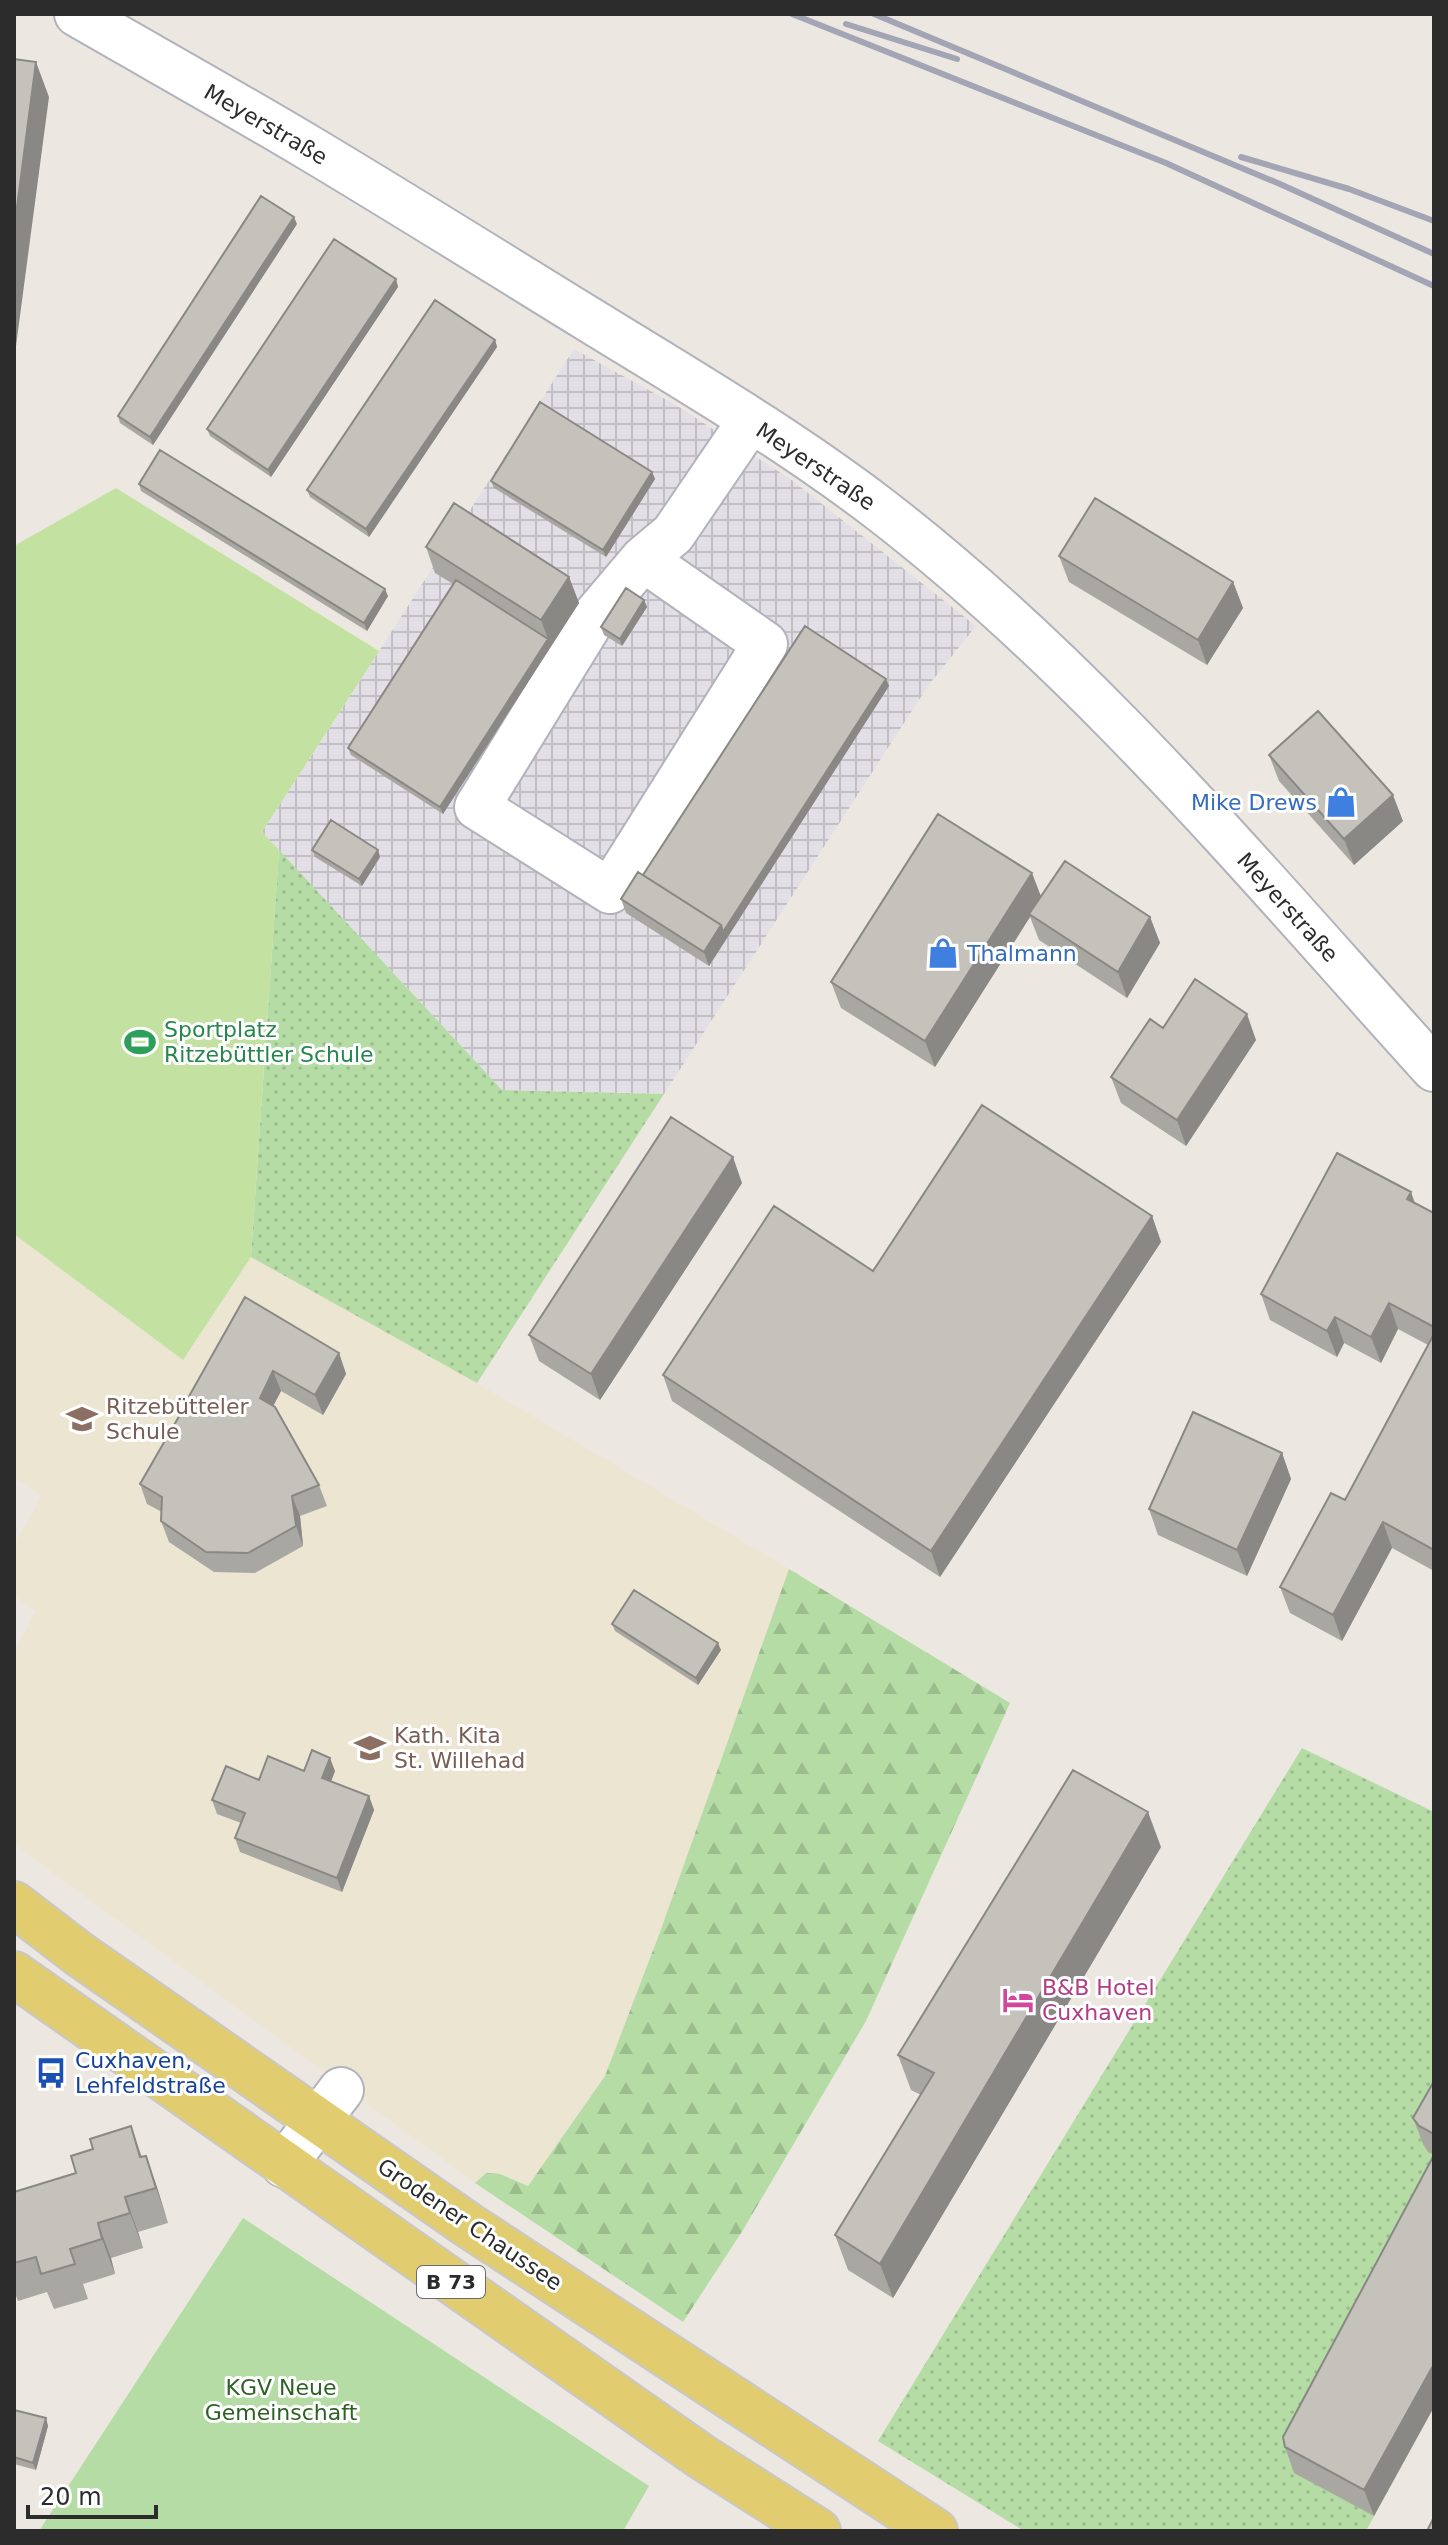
<svg xmlns="http://www.w3.org/2000/svg" width="1448" height="2545" font-family="'DejaVu Sans',sans-serif">
<style>
.industrial{fill:url(#industrial-grid)}
.education{fill:#ece5d2}
.grass{fill:url(#grass-dots)}
.forest{fill:url(#forest-firs)}
.garden{fill:#b4dca4}
.pitch{fill:#c3e2a1}
.lines{fill:none;stroke-linecap:round;stroke-linejoin:round}
.minor-casing{stroke:#b1b2bb;stroke-width:48}
.major-casing{stroke:#c8c8c8;stroke-width:48}
.minor{stroke:#fff;stroke-width:44}
.major{stroke:#e1cd70;stroke-width:44}
.rail{stroke:#a4a5b4;stroke-width:6}
.wall{fill:#a9a7a2}
.shaded-wall{fill:#8a8884}
.building{fill:#c5c2bc;stroke:#8a8884;stroke-width:2}
.labels{text-anchor:middle;stroke-width:6;stroke-linejoin:round;paint-order:stroke}
.shield{fill:#fff;stroke:#6b6b6b;stroke-width:2}
.shield-label{font-size:20px;font-weight:bold;fill:#2c2c2c}
.street-label{font-size:22px;fill:#2c2c2c;stroke:#fff}
.shop-label{font-size:22px;fill:#366cbe;stroke:#fff;text-anchor:end}
.leisure-label{font-size:22px;fill:#27864d;stroke:#fff;text-anchor:start}
.education-label{font-size:22px;fill:#785e54;stroke:#fff;text-anchor:start}
.hotel-label{font-size:22px;fill:#b23c85;stroke:#fff;text-anchor:start}
.transit-label{font-size:22px;fill:#164399;stroke:#fff;text-anchor:start}
.park-label{font-size:22px;fill:#2d6224;stroke:#fff}
</style>
<defs>
<pattern id="industrial-grid" width="8" height="8" patternUnits="userSpaceOnUse" patternTransform="scale(2)"><rect width="8" height="8" fill="#e2e0e6"/><path d="M0 4h8M4 0v8" fill="none" stroke="#c2c0c5"/></pattern>
<pattern id="grass-dots" width="8" height="8" patternUnits="userSpaceOnUse" patternTransform="scale(2)"><rect width="8" height="8" fill="#b4dca4"/><path d="M2 2h.1M6 6h.1" fill="none" stroke="#9bbd8d" stroke-width="1.8" stroke-linecap="round"/></pattern>
<pattern id="forest-firs" width="22" height="20" patternUnits="userSpaceOnUse" patternTransform="scale(2)"><rect width="22" height="20" fill="#b4dca4"/><path d="M5 1l3.5 6h-7zM16 11l3.5 6h-7z" fill="#9bbd8d"/></pattern>
</defs>
<rect width="100%" height="100%" fill="#ece8e1"/>
<path class="industrial" d="M574 349 676 405 793 481 976 626 928 686 664 1094 502 1090 262 832Z"/>
<path class="education" d="M14 1234 183 1360 251 1257 477 1383 789 1569 660 1932 605 2076 528 2186 500 2174 486 2173 475 2183 14 1844V1652L36 1611 14 1596V1544L42 1496 14 1477Z"/>
<path class="grass" d="M279 850 502 1090 664 1094 477 1383 251 1257Z
M1302 1748 1434 1812V2407L1366 2531H1024L878 2441Z"/>
<path class="forest" d="M789 1569 1010 1703 866 2021 743 2230 683 2322 475 2183 486 2173 500 2174 528 2186 605 2076 660 1932Z"/>
<path class="garden" d="M243 2218 649 2486 623 2531H39Z"/>
<path class="pitch" d="M116 488 379 651 262 832 279 850 251 1257 183 1360 14 1234V546Z"/>
<g class="lines">
<defs>
<path id="minor" d="M77 14C155 59 234 103 311 149 403 204 494 261 585 317 684 378 785 437 877 507 1087 668 1257 874 1434 1069
M643 559 765 644 610 891 477 807 594 617 643 559 673 534 750 421
M284 2165 341 2090"/>
<path id="major" d="M14 1904 79 1954 468 2225 935 2531
M14 1974 702 2457 818 2531"/>
</defs>
<use href="#minor" class="minor-casing"/>
<use href="#major" class="major-casing"/>
<use href="#minor" class="minor"/>
<use href="#major" class="major"/>
<path class="rail" d="M792 14 1166 163 1434 286
M874 14 1280 184 1434 254
M846 24 957 59
M1241 157 1349 189 1434 221"/>
</g>
<path class="wall" d="M297 224 153 445 120 423 118 416Z
M396 279 398 287 271 477 210 436 207 429Z
M495 340 497 347 369 537 310 497 307 490Z
M652 472 655 479 606 557 494 488 491 481Z
M139 484 388 596 367 631 141 491Z
M426 547 569 577 579 603 443 814 351 755 348 748 453 584 435 573Z
M1059 556 1233 582 1243 608 1207 665 1069 582Z
M644 600 647 607 622 646 604 635 601 627Z
M886 679 889 686 709 966 626 913 621 899 643 875Z
M1269 755 1403 821 1354 865 1279 781Z
M312 850H378L380 857 362 886 315 857Z
M1041 897 1150 917 1160 943 1127 998 1039 940 1030 917 935 1067 841 1008 831 982Z
M1163 1028 1256 1040 1186 1146 1121 1103 1111 1077Z
M742 1183 600 1400 539 1361 529 1335Z
M1411 1192 1414 1203 1434 1213V1571L1392 1548 1342 1641 1290 1613 1280 1587 1345 1500 1428 1345 1398 1329 1381 1363 1344 1343 1337 1357 1270 1320 1261 1294Z
M1152 1216 1161 1242 940 1577 672 1401 663 1375Z
M245 1297 339 1353 346 1374 323 1415 281 1391 273 1406 319 1485 327 1506 300 1516 303 1546 255 1573 214 1572 169 1542 161 1521 162 1512 147 1504 140 1484 192 1410 188 1398Z
M1282 1453 1291 1479 1247 1576 1158 1535 1149 1509Z
M612 1624 721 1650 698 1685 615 1631Z
M304 1771H335L331 1781 369 1796 374 1810 342 1892 240 1852 235 1838 241 1823 217 1814 212 1800 259 1780Z
M1161 1847 893 2298 848 2270 835 2235 921 2095 911 2090 898 2055Z
M1434 2081V2155L1428 2152 1423 2144 1413 2118Z
M131 2126 142 2157 146 2156 168 2223 138 2232 143 2248 111 2258 115 2274 83 2284 88 2299 54 2309 47 2292 18 2301 14 2291V2192L76 2173 93 2149Z
M1434 2155 1374 2516 1294 2473 1285 2447Z
M14 2410 46 2418 48 2426 36 2470 14 2464Z"/>
<path class="shaded-wall" d="M36 62 49 97 14 361V230Z
M294 217 297 224 153 445 150 437Z
M396 279 398 287 271 477 268 470Z
M495 340 497 347 369 537 366 529Z
M652 472 655 479 606 557 603 550Z
M569 577 579 603 443 814 440 807 548 639 541 620Z
M1233 582 1243 608 1207 665 1198 640Z
M385 589 388 596 367 631 364 623Z
M644 600 647 607 622 646 620 639Z
M886 679 889 686 709 966 704 952Z
M1393 795 1403 821 1354 865 1344 839Z
M378 850 380 857 362 886 359 879Z
M1032 873 1042 899 1029 914 1030 917 935 1067 925 1041Z
M1150 917 1160 943 1127 998 1118 972Z
M1247 1014 1256 1040 1186 1146 1177 1120Z
M733 1157 742 1183 600 1400 591 1374Z
M1411 1192 1420 1218 1407 1199Z
M1152 1216 1161 1242 940 1577 931 1551Z
M1389 1303 1398 1329 1381 1363 1371 1337Z
M1335 1317 1344 1343 1337 1357 1327 1331Z
M339 1353 346 1374 323 1415 315 1395Z
M273 1371 281 1391 267 1418 260 1398Z
M1282 1453 1291 1479 1247 1576 1237 1550Z
M292 1496 300 1516 303 1546 296 1526Z
M1383 1522 1392 1548 1342 1641 1333 1615Z
M718 1643 721 1650 698 1685 696 1678Z
M330 1758 335 1771 327 1792 322 1778Z
M369 1796 374 1810 342 1892 337 1878Z
M1148 1812 1161 1847 893 2298 880 2264Z
M146 2156 158 2190 168 2223 156 2188Z
M125 2197 138 2232 143 2248 130 2213Z
M98 2223 111 2258 115 2274 102 2239Z
M1434 2364V2407L1374 2516 1364 2490Z
M46 2418 48 2426 36 2470 33 2463Z"/>
<path class="building" d="M14 59 36 62 14 230Z
M261 196 294 217 150 437 118 416Z
M334 239 396 279 268 470 207 429Z
M435 300 495 340 366 529 307 490Z
M540 402 652 472 603 550 491 481Z
M160 450 385 589 364 623 139 484Z
M1095 498 1233 582 1198 640 1059 556Z
M454 503 569 577 541 620 426 547Z
M456 580 548 639 440 807 348 748Z
M626 588 644 600 620 639 601 627Z
M805 626 886 679 723 932 721 925 643 875Z
M1318 711 1393 795 1344 839 1269 755Z
M938 814 1032 873 925 1041 831 982Z
M331 820 378 850 359 879 312 850Z
M1065 861 1150 917 1118 972 1029 914Z
M638 872 721 925 704 952 621 899Z
M1195 979 1247 1014 1177 1120 1111 1077 1150 1019 1163 1028Z
M982 1105 1152 1216 931 1551 663 1375 774 1206 873 1271Z
M671 1117 733 1157 591 1374 529 1335Z
M1337 1153 1411 1192 1407 1199 1434 1213V1327L1389 1303 1371 1337 1335 1317 1327 1331 1261 1294Z
M245 1297 339 1353 315 1395 273 1371 260 1398 275 1407 319 1485 292 1496 296 1526 248 1553 206 1552 161 1521 162 1497 140 1484 185 1406 196 1412 201 1405 188 1398Z
M1434 1334V1550L1383 1522 1333 1615 1280 1587 1331 1493 1345 1500Z
M1193 1412 1282 1453 1237 1550 1149 1509Z
M634 1590 718 1643 696 1678 612 1624Z
M312 1750 330 1758 322 1778 369 1796 337 1878 235 1838 245 1813 212 1800 226 1766 259 1780 268 1756 304 1771Z
M1073 1770 1148 1812 880 2264 835 2235 934 2073 898 2055Z
M1434 2081V2134L1419 2126 1413 2118Z
M131 2126 140 2157 146 2156 156 2188 125 2197 130 2213 98 2223 102 2239 70 2249 75 2264 41 2274 36 2257 14 2263V2192L76 2173 71 2156 93 2149 90 2139Z
M1434 2155V2364L1364 2490 1285 2447 1283 2437Z
M14 2410 46 2418 33 2463 14 2457Z
M1434 2517V2531H1427Z"/>
<defs>
<symbol id="shop-bare" viewBox="-9 -9 18 18"><path d="M-5-2.5h2.3a2.7 3.5 0 0 1 5.4 0H5L5.5 6h-11ZM-1.5-2.5h3a1.5 2.3 0 0 0-3 0Z" fill="#3f7fe0" stroke="#fff" stroke-width="2.5" paint-order="stroke"/></symbol>
<symbol id="stadium-bare" viewBox="-9 -9 18 18"><path d="M0-5a6.5 5 0 1 0 0 10a6.5 5 0 1 0 0-10ZM-3.5-1.8h7v3.6h-7Z" fill="#2e9e5b" stroke="#fff" stroke-width="2.5" paint-order="stroke"/></symbol>
<symbol id="school-bare" viewBox="-9 -9 18 18"><path d="M0-5L7-2L0 1L-7-2ZM-4 1L0 2.5L4 1V4Q0 6-4 4Z" fill="#8d6e63" stroke="#fff" stroke-width="2.5" paint-order="stroke"/></symbol>
<symbol id="hotel-bare" viewBox="-9 -9 18 18"><path d="M-6-4.5h1.5V1H6V5H4.5V3h-9V5H-6ZM-4 0a1.8 1.8 0 1 1 3.6 0ZM.5 0V-2.5h3Q6-2.5 6 0Z" fill="#d1479c" stroke="#fff" stroke-width="2.5" paint-order="stroke"/></symbol>
<symbol id="bus-bare" viewBox="-9 -9 18 18"><path d="M-5-6H5V4H4V6H2V4H-2V6H-4V4H-5ZM-3.5-4V0h7V-4ZM-3.5 1.2v1.5H-2V1.2ZM2 1.2v1.5H3.5V1.2Z" fill="#1a4fb4" stroke="#fff" stroke-width="2.5" paint-order="stroke"/></symbol>
</defs>
<g fill-rule="evenodd">
<use href="#shop-bare" x="1319" y="780" width="44" height="44"/>
<use href="#shop-bare" x="921" y="931" width="44" height="44"/>
<use href="#stadium-bare" x="118" y="1020" width="44" height="44"/>
<use href="#school-bare" x="60" y="1397" width="44" height="44"/>
<use href="#school-bare" x="348" y="1726" width="44" height="44"/>
<use href="#hotel-bare" x="996" y="1978" width="44" height="44"/>
<use href="#bus-bare" x="29" y="2051" width="44" height="44"/>
</g>
<g class="labels">
<rect class="shield" x="417" y="2266" width="68" height="32" rx="6"/>
<g class="shield-label">
<text x="451" y="2289">B 73</text>
</g>
<g class="street-label">
<text transform="translate(266 124) rotate(30)" y="8">Meyerstraße</text>
<text transform="translate(816 466) rotate(34)" y="8">Meyerstraße</text>
<text transform="translate(1288 907) rotate(48)" y="8">Meyerstraße</text>
<text transform="translate(470 2224) rotate(34)" y="8">Grodener Chaussee</text>
</g>
<g class="shop-label">
<text x="1317" y="810">Mike Drews</text>
<text x="967" y="961" text-anchor="start">Thalmann</text>
</g>
<g class="leisure-label">
<text x="164" y="1037">Sportplatz<tspan x="164" dy="25">Ritzebüttler Schule</tspan></text>
</g>
<g class="education-label">
<text x="106" y="1414">Ritzebütteler<tspan x="106" dy="25">Schule</tspan></text>
<text x="394" y="1743">Kath. Kita<tspan x="394" dy="25">St. Willehad</tspan></text>
</g>
<g class="hotel-label">
<text x="1042" y="1995">B&amp;B Hotel<tspan x="1042" dy="25">Cuxhaven</tspan></text>
</g>
<g class="transit-label">
<text x="75" y="2068">Cuxhaven,<tspan x="75" dy="25">Lehfeldstraße</tspan></text>
</g>
<g class="park-label">
<text x="281" y="2395">KGV Neue<tspan x="281" dy="25">Gemeinschaft</tspan></text>
</g>
</g>
<rect width="1448" height="2545" fill="none" stroke="#2c2c2c" stroke-width="32"/>
<path d="M28 2505v12h128v-12" fill="none" stroke="#2c2c2c" stroke-width="4"/>
<text x="40" y="2505" font-size="24" fill="#2c2c2c" stroke="#ffffff" stroke-width="6" paint-order="stroke">20 m</text>
</svg>
